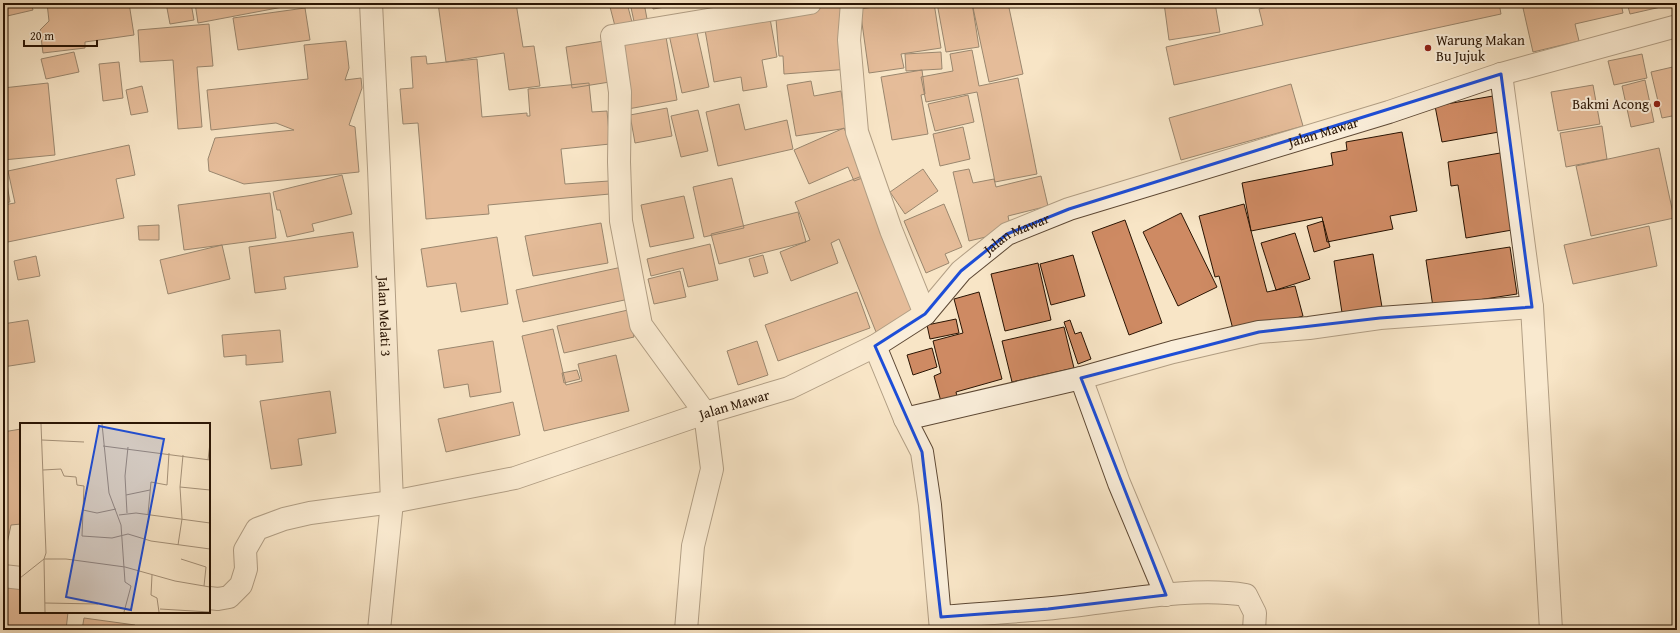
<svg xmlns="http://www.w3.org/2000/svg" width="1680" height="633" font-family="'Gentium Book Plus',serif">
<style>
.building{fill:#ce8a63;stroke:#291403}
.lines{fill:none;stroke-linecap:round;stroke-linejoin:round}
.minor-casing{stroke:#5d4834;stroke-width:24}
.minor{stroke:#faeeda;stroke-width:22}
.marked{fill:none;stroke:#1d4ed8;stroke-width:3;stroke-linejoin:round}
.poi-dot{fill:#8f2418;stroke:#faeeda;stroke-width:1.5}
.labels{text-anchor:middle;stroke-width:4;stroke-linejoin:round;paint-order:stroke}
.poi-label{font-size:14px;fill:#291403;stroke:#faeeda;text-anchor:start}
.street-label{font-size:14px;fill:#291403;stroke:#faeeda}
.inset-road{fill:none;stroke:#a59178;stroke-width:1}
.view{fill:#1d4ed8;fill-opacity:0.15;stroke:#1d4ed8;stroke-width:2}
.inset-edge{fill:none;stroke:#291403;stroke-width:2}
</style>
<rect width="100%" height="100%" fill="#f8e5c6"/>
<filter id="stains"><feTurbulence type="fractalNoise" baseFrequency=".005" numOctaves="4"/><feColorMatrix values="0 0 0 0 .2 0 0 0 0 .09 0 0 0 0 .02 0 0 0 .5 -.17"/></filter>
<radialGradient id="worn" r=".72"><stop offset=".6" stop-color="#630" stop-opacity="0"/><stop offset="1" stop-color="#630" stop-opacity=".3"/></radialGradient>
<path class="building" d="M3 3H31L33 10 3 17Z
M47 3H129L134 35 85 42V48L43 53 40 30 49 21Z
M166 3H191L194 20 170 24Z
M195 3H304L198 23Z
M438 3H516L523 47 534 46 540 86 509 90 504 53 446 62Z
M609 3H627L633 26 616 30Z
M630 3H644L648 24 635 26Z
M652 3H684V4L653 9Z
M825 3H845L850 69 784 74 783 56H779L775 7Z
M902 3H934L941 48 901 54 904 68 869 73 860 9Z
M937 3H972L979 47 946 52Z
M972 3H1008L1023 74 989 82Z
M1164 3H1215L1220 32 1169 40Z
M1285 3H1499L1501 14 1174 85 1166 47 1263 25 1259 9Z
M1536 3H1621L1623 13 1575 24 1579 41 1533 52 1523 8 1536 4Z
M1627 3H1674V4L1630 14Z
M305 8 310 40 238 50 233 18Z
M769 13 777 57 762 60 767 87 743 91 741 77 714 82 704 24Z
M209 24 213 66 197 67 202 127 178 129 173 60 140 62 138 30Z
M695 24 709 87 682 93 668 30Z
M666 37 677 100 628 109 617 45Z
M610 40 616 81 572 88 566 47Z
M346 41 349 68 345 80 361 78 362 88 349 125 355 127 359 172 244 184 209 171 208 159 215 138 294 130 276 123 211 130 207 90 308 79 304 45Z
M972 50 979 86 1018 78 1037 174 995 182 977 92 926 102 921 77 953 71 950 54Z
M74 52 79 72 46 79 41 59Z
M941 52 942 69 906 71 905 54Z
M1642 54 1647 78 1614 85 1608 61Z
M426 56 427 64 477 59 482 117 527 113V116H530L528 89 589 83 592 112 607 111 610 144 561 149 565 184 609 181 610 194 488 205 489 214 426 219 418 123 403 124 400 89 413 88 411 57Z
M119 62 123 98 103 101 99 64Z
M1677 66V115L1662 118 1651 72Z
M922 70 925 94 921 95 928 134 892 140 881 77Z
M1645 80 1654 122 1631 127 1622 86Z
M811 81 814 96 841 91 847 128 796 136 787 85Z
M48 83 55 155 3 160V88Z
M1291 84 1303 126 1181 160 1169 118Z
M1593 85 1600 124 1558 131 1551 92Z
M142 86 148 112 131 115 126 90Z
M968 95 974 122 935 131 928 104Z
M1493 96 1499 132 1442 142 1435 106Z
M739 104 745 130 787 120 793 149 718 166 706 112Z
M667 108 672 136 635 143 630 115Z
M698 110 708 151 681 157 671 116Z
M1602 126 1607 159 1566 167 1560 133Z
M963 127 970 159 940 166 933 134Z
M844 128 865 177 854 181 848 167 809 184 794 150Z
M1402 132 1417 211 1390 216 1393 229 1327 242 1322 217 1251 231 1242 183 1333 165 1331 153 1347 150 1346 142Z
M129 145 135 175 116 179 124 218 3 243V205L15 203 8 171Z
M1659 148 1674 218 1591 236 1576 166Z
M1506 152 1518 229 1466 238 1458 185 1451 186 1448 162Z
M923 169 938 191 905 214 890 192Z
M969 169 973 183 994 179 996 187 1041 176 1048 206 1008 216 1011 231 969 241 953 172Z
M342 175 352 214 312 224 314 231 287 237 280 210H277L273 192Z
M862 176 916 316 876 332 839 239 831 243 838 263 791 281 780 252 810 240 795 202Z
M6 178 10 202 3 203V179Z
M732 178 744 228 704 237 693 187Z
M270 193 276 238 184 250 178 205Z
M684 196 694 238 650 247 641 205Z
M944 204 962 247 945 254 949 263 926 273 904 221Z
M1244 204 1267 292 1295 286 1303 316 1235 337 1219 276 1215 277 1199 216Z
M798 212 806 242 719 264 711 234Z
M1181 213 1217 287 1178 306 1143 232Z
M1125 220 1162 323 1129 335 1092 232Z
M1323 221 1330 247 1314 252 1307 226Z
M601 223 608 263 533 276 525 236Z
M159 225V240H139L138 226Z
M1649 226 1657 266 1573 284 1564 245Z
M353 232 358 267 284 277 286 289 255 293 249 247Z
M1295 233 1310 279 1276 290 1261 243Z
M497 237 508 304 461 312 456 283 427 287 421 249Z
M710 244 718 280 688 287 683 268 651 276 647 259Z
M222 245 230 279 168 294 160 260Z
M1510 247 1517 294 1433 307 1426 260Z
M1373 254 1383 313 1343 319 1334 261Z
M763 255 768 273 754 277 749 259Z
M1073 255 1085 296 1051 305 1040 264Z
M36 256 40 276 18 280 14 261Z
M1038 263 1051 320 1005 331 991 274Z
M622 267 629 299 523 322 516 290Z
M680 271 686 297 654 304 648 279Z
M857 292 870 328 778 361 765 325Z
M979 292 1002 379 956 392 959 405 943 409 934 376 941 373 933 341 963 333 954 299Z
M628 310 634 337 564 353 557 326Z
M956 319 959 333 930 339 927 325Z
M28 320 35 362 3 367V324Z
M1070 320 1075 334 1081 332 1091 359 1078 364 1064 322Z
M1064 327 1074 368 1012 382 1002 341Z
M553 329 566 385 582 381 578 364 616 355 629 411 544 431 522 336Z
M280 330 283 362 246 365V355L224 357 222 335Z
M493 341 501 392 470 397 468 384 444 388 438 350Z
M757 341 768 375 738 385 727 351Z
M932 348 937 367 913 375 907 355Z
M577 370 580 379 564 383 562 373Z
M330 391 336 433 298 439 302 465 271 469 260 401Z
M513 402 520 435 446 452 438 419Z
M21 429V524L11 525 5 553 3 552V432Z
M3 579 21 580V612H68L66 630H3Z
M84 618 135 625V630H82Z"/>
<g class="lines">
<defs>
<g id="minor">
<path id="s1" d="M371 3 379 168 392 502 379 630"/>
<path d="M852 3 849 40 857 132 891 230 925 314"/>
<path d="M1501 74 1532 307 1551 630"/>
<path d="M875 346 905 419 922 452 930 505 941 630"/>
<path d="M1081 378 1119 483 1166 595"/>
<path d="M905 419 1081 378 1173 352 1259 332 1309 328 1380 318 1532 307"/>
<path d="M3 576 21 578"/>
<path id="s2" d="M209 598 218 599 229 597 241 585 246 569 245 550 257 529 284 519 310 513 392 502 515 478 705 413 789 388 875 346 925 314 961 271 1007 234 1069 209 1389 112 1501 74 1677 26"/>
<path d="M941 617C987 613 1034 611 1080 605 1131 599 1195 587 1246 595L1255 613 1254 630"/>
<path d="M686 630 693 546 712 469 705 413 641 325 621 221 619 162 620 92 612 36 810 3"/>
</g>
</defs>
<use href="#minor" class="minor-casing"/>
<use href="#minor" class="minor"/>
</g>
<path d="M0 0H1680V633H0ZM1501 74 1532 307 1380 318 1259 332 1081 378 1166 595 1048 609 941 617 922 452 875 346 925 314 961 271 1007 234 1069 209Z" fill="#f8e5c6" fill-opacity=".55" fill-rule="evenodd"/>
<path class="marked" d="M1501 74 1532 307 1380 318 1259 332 1081 378 1166 595 1048 609 941 617 922 452 875 346 925 314 961 271 1007 234 1069 209Z"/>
<g class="poi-dot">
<circle cx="1428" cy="48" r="4"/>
<circle cx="1657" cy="104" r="4"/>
</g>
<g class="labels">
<g class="poi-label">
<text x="1436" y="45">Warung Makan<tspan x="1436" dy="16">Bu Jujuk</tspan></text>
<text x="1649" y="109" text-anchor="end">Bakmi Acong</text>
</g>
<g class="street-label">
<text dy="5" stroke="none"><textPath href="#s2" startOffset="1252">Jalan Mawar</textPath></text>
<text dy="5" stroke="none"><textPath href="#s2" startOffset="928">Jalan Mawar</textPath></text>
<text dy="5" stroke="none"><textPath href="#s1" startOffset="314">Jalan Melati 3</textPath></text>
<text dy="5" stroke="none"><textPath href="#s2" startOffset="592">Jalan Mawar</textPath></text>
</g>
</g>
<g transform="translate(20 423)">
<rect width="190" height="190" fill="#f8e5c6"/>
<path class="inset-road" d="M82 1 89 70 101 102 105 159 111 163 104 189M22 17 64 19M83 23 190 37M188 37 190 20M23 47 41 46 44 53 56 54 57 62 64 63 62 113 92 115 108 111 131 118 190 126M160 64 190 67M106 72 130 67M63 87 77 90 96 86M107 90 105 53 108 24M128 91 131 59 147 62 149 30M99 92 116 90 190 100M158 122 162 96 160 64 163 32M161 136 186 144 184 163M132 152 131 172 137 175 139 189M0 155 24 136 26 130 21 1M25 180 78 181M140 186 190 189M25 189 24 136H46L105 144 155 158 190 164"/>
<path class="view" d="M79 3 144 16 111 187 46 174Z"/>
<rect width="190" height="190" class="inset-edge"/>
</g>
<rect width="1680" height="633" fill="none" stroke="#f8e5c6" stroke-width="16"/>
<rect x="4" y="4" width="1672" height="625" fill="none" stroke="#291403" stroke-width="2"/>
<rect x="8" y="8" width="1664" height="617" fill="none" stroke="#291403"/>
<path d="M24 40v6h73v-6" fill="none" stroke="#291403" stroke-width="2"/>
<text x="30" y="40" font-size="12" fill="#291403" stroke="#faeeda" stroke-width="3" paint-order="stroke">20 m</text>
<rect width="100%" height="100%" filter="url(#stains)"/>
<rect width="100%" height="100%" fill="url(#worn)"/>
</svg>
